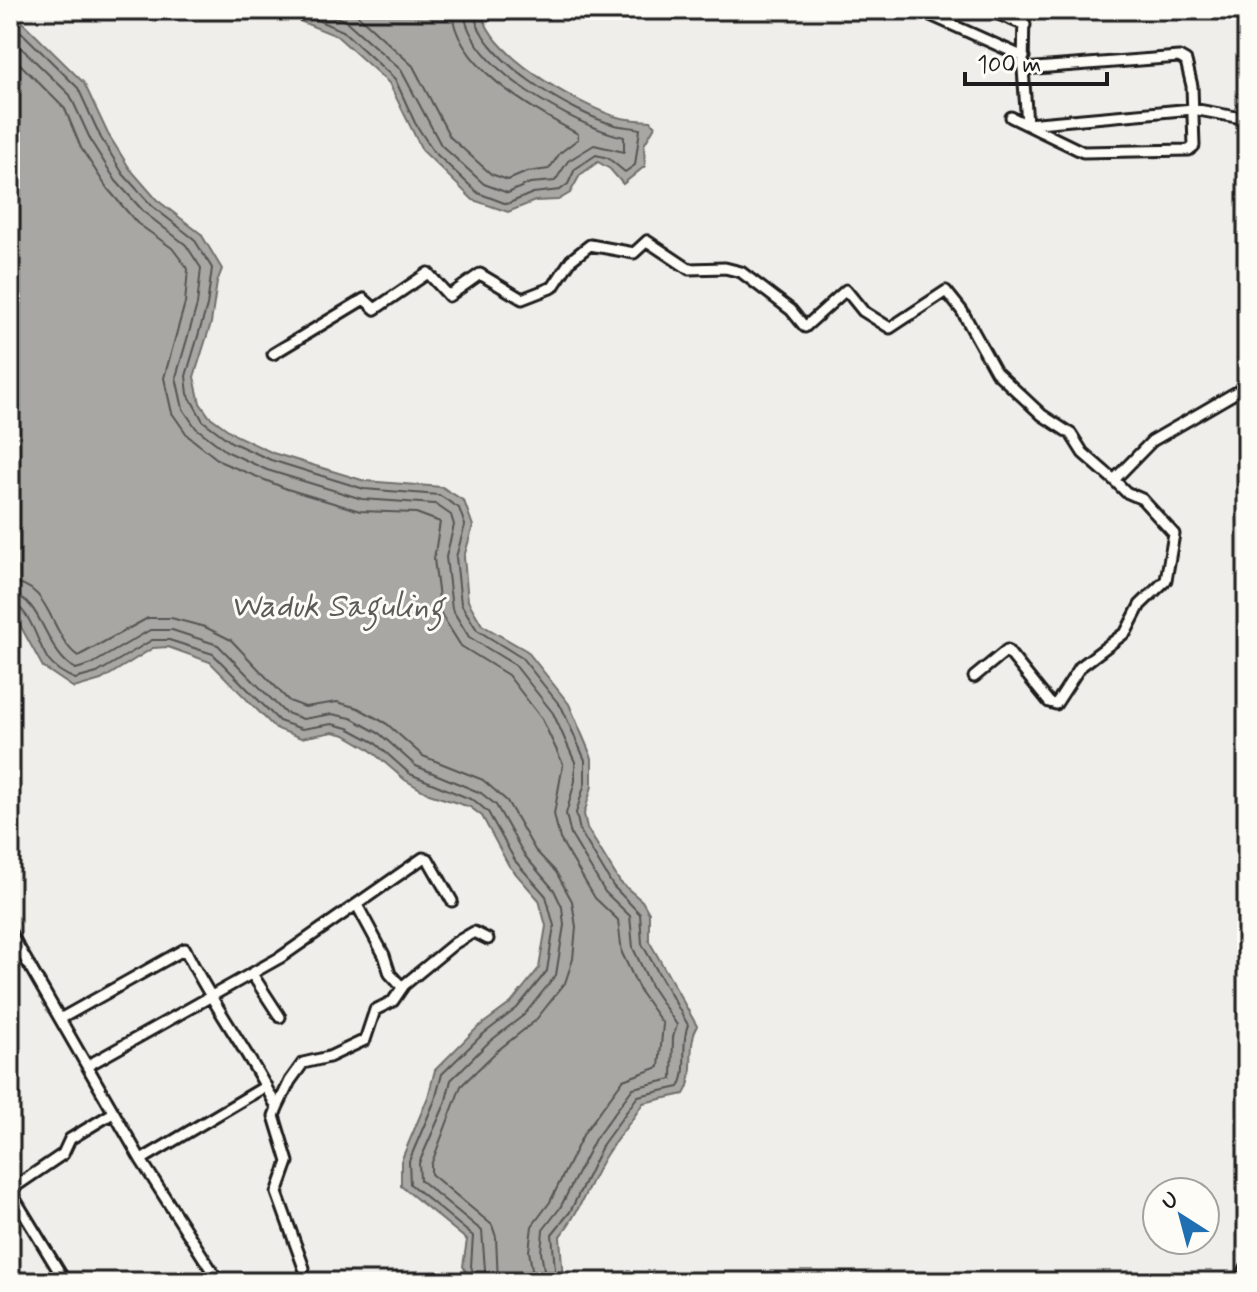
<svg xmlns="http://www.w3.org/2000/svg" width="1257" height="1292" font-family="Mynerve,sans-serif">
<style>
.water{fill:#a8a7a3;stroke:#706f6d;stroke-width:2}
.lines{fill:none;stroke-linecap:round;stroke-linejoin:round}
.shore{stroke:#545452;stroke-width:2}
.minor-casing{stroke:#1c1c1c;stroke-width:15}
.secondary-casing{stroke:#1c1c1c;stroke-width:18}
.minor{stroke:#fdfcf7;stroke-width:9}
.secondary{stroke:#fdfcf7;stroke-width:12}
.labels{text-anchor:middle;stroke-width:6;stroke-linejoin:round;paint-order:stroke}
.water-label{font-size:32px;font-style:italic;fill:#5b5b59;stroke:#fdfcf7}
</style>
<rect width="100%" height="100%" fill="#f0eeea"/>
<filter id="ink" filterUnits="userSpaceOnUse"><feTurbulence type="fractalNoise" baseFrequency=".0125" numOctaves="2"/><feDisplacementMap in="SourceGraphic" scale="16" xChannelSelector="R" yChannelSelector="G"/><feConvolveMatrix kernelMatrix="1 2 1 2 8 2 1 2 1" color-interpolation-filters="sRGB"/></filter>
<g filter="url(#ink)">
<path class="water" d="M10 10 84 83 108 134 130 169 157 200 201 234 222 269 217 282 211 323 194 377 200 403 209 416 235 435 273 453 365 481 442 487 464 501 473 526 464 557 468 601 482 625 527 651 569 704 592 758V786L584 814 587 828 620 882 642 901 649 913V941L697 1026C686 1049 697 1074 684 1094L643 1103C633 1120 621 1133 610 1149 590 1177 582 1210 560 1236L563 1282H471L463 1266 467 1240 401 1186V1161L428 1097 435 1070 477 1028 511 1003 539 968 546 926 539 900 509 866 482 816 470 807 429 794 405 780 369 749 345 735 333 732 301 738 275 728 210 662 168 647 153 648 101 680 74 688 43 667 10 607Z
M248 10H481C489 55 574 102 614 116 625 120 638 120 651 121L655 126 644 145 645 166 623 184 610 169 598 162 580 175 570 193 558 200 535 201 508 212 473 200 422 150 389 83 337 36 280 13Z"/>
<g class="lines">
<path class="shore" d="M293 10 343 31 395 79 415 123 433 151 478 193 507 204 533 193 560 190 568 184 575 169 596 155 608 158 625 172 635 165 640 129C632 127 623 127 615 125 574 114 476 57 474 10
M320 10 347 22 401 70 441 145 484 184 508 193 530 183 555 181 568 161 594 145 624 152V137C575 126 467 67 464 10
M352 10 413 66 450 137 491 174 508 180 527 172 549 169 560 153 578 139V134C535 110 454 67 452 10
M10 21 78 88 101 138 123 174 152 206 194 239 212 268 207 306 186 376 188 394 203 421 231 442 271 460 364 489 439 495 459 508 465 525 456 557 461 604 477 630 522 658 562 708 585 760V783L576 813 580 831 613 886 640 914 642 944 688 1025C680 1044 689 1071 679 1087L638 1096 603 1144 570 1212 552 1234 556 1282
M10 37 70 95 92 143 116 181 145 213 186 245 201 268 197 305 176 377 183 409 196 428 226 451 267 470 362 499 435 504 451 515 454 525 446 557 452 609 469 637 515 665 553 713 575 762V781L566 814 571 835 605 892 630 916 633 948 652 988 677 1025 673 1037 672 1079 633 1088 595 1139 560 1208 543 1230 541 1252 546 1282
M10 54 65 109 81 148 107 188 137 223 172 248 188 269 185 303 164 378 172 413 188 436 221 462 287 489 360 511 416 513 440 522 434 559 441 614 461 646 508 675 542 719 563 764 554 814 560 839 595 898 618 920 622 953 641 993 663 1024 659 1067 623 1080 584 1133 550 1202 532 1226 529 1251 534 1282
M10 582C51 583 50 636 78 656L148 618H171L205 627 231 640 289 701 305 707 337 702 358 708 387 724 423 756 483 780 507 801 535 850 556 872 572 901 576 927 573 959 565 983 535 1021 497 1051 461 1086 431 1165V1174L492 1225 496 1237 498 1282
M10 594C42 596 45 654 76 669L92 664 150 630H172L218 645 284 712 303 719 332 714 351 718 380 734 416 766 481 793 496 805 525 856 554 890 562 907 564 925 556 975 524 1015 489 1042 451 1080 445 1104 419 1163 420 1180 482 1231 486 1282
M10 604C31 606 37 645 49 661 55 669 66 675 75 679L97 673 152 640H169L213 654 279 721 302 729 332 724 348 728 374 742 410 774 475 801 488 812 516 862 546 896 554 926 547 971 517 1008 482 1035 442 1074 435 1100 409 1161 410 1184 473 1236 471 1266 476 1282"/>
<defs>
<path id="minor" d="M919 10 1024 57
M989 10 1025 25
M1024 10 1023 69 1027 124 1193 109 1247 119
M1011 117 1083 152 1189 150 1194 146 1192 86 1186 61 1179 57 1023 69
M273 354 364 299 375 309 428 273 449 296 480 274 522 299 553 287 571 260 590 245 634 253 647 241 689 269 725 268 741 272 791 310 805 327 846 290 863 311 890 328 946 291 962 311 996 372 1042 415 1071 434 1083 453 1114 480 1152 441 1247 386
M974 677 1007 650 1049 702 1056 704 1080 667 1126 632 1140 605 1166 580 1174 534 1142 499 1126 492 1114 480
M357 905 384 955 390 974 402 987
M10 932 141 1160 219 1282
M252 974 280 1017
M60 1019 185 949C212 1005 250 1053 277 1108L274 1116 288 1162 277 1193 304 1268
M87 1066 281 957 423 858 428 859 452 901
M277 1108 290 1081 303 1063 329 1057 365 1040 375 1010 393 1001 404 985 455 943 474 932 488 939
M141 1160 266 1086
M10 1190 63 1154 70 1139 113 1113
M10 1191 63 1278"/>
<path id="secondary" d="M1242 1282 1247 1269"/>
</defs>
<use href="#minor" class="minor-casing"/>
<use href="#secondary" class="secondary-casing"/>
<use href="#minor" class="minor"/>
<use href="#secondary" class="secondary"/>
</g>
</g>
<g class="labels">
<g class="water-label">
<text x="337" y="616">Waduk Saguling</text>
</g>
</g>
<rect width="1257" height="1292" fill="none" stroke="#fdfcf7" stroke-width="40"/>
<rect x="20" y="20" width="1217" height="1252" fill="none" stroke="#1c1c1c" stroke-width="3" filter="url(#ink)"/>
<g transform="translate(1181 1216) rotate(324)"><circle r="38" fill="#fdfcf7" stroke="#a3a29f" stroke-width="2"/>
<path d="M0-6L14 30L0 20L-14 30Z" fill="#1f6fb2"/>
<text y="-12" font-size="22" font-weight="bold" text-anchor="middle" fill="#1c1c1c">U</text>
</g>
<path d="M965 72v12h142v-12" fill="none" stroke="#1c1c1c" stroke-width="4"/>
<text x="977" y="72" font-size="24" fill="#1c1c1c" stroke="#fdfcf7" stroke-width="6" paint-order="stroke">100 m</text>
</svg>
